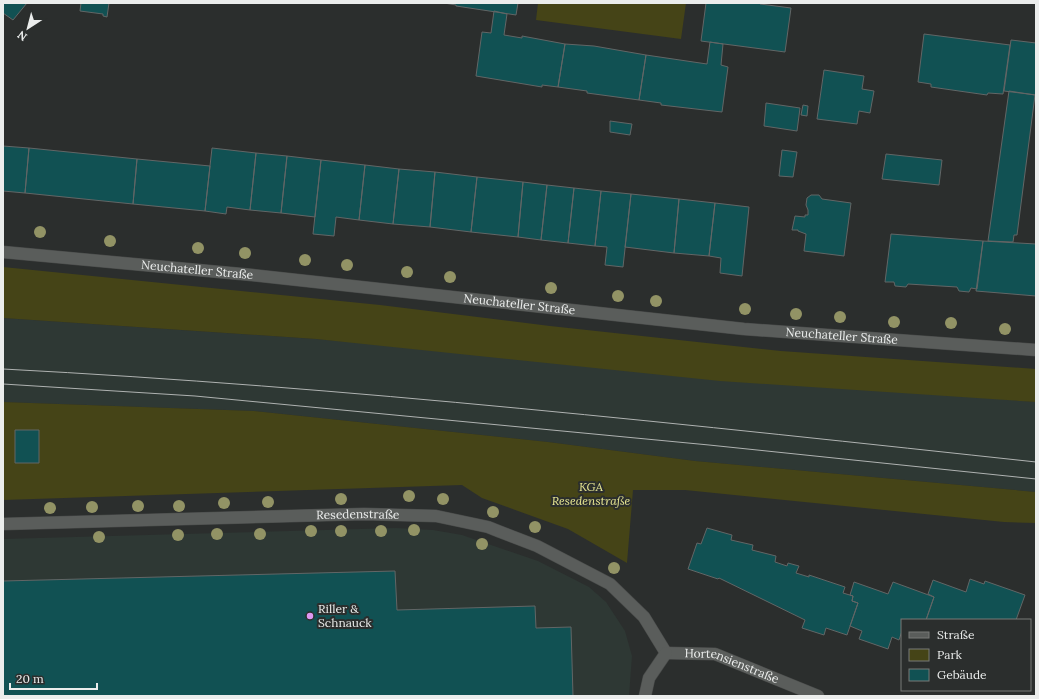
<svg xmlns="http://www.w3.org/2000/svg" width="1039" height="699" font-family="Lora,serif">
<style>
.built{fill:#2e3834}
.green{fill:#454417}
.building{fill:#115153;stroke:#626666}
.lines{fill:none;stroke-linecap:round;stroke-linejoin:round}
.street-casing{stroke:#484a49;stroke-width:13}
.street{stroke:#5a5d5b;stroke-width:12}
.tram{stroke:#afb2b1;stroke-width:1}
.tree{fill:#929365}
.poi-dot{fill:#de98f2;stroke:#2b2e2d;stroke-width:1.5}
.labels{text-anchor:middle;stroke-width:4;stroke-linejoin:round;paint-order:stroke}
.street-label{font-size:12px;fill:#ebedec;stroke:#2b2e2d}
.park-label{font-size:12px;font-style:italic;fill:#e7e692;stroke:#2b2e2d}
.poi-label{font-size:12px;fill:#ebedec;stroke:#2b2e2d;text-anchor:start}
</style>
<rect width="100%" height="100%" fill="#2b2e2d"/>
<path class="built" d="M3 318 316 339 1036 402V492L695 461 548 442 254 411 3 402Z
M396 528 433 530 462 535 538 561 589 587 606 602 625 631 632 656 629 696H3V539Z"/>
<path class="green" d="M538 3H686L681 39 536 20Z
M3 267 380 305 550 326 781 351 1036 369V402L720 381 316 339 3 318Z
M3 402 254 411 548 442 695 461 1036 492V523L1004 522 685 490H633L627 563 568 529 482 498 462 485 3 500Z"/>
<path class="building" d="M3 3H27L13 20 3 13Z
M81 3H109L107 17 103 16V14L80 11Z
M444 3H518L516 15 456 6V5Z
M706 3H760V4L791 8 785 52 701 41Z
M494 11 507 14 504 35 522 38V36L565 44 558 87 542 85V87L476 76 482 32 491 33Z
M924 34 1010 45 1003 94 988 93 987 95 931 87V84L918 82Z
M1011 40 1036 43V95L1004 91Z
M710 42 723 44 721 65 728 67 722 112 661 105V103L639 100 646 55 707 64Z
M565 44 594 46 646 55 639 100 587 93V91L558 87Z
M824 70 864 76 862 89 874 91 870 113 859 111 857 124 817 119Z
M1009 91 1035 95 1017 235H1014L1013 242 988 241Z
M766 103 800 108 797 131 764 126Z
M803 105 808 106 807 116 801 115Z
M610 121 632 124 630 135 610 132Z
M3 146 29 148 25 193 3 191Z
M29 148 137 159 133 204 25 193Z
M212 148 256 153 250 210 227 207 226 214 205 211Z
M782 150 797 152 793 177 779 176Z
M256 153 287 156 281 213 250 210Z
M886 154 942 160 939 185 882 179Z
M287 156 321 160 315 217 281 213Z
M137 159 210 166 205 211 133 204Z
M321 160 365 165 359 220 336 217 334 236 313 234Z
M365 165 399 169 393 224 359 220Z
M399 169 435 172 430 227 393 224Z
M435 172 477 177 471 232 430 227Z
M477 177 523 182 518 237 471 232Z
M523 182 547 185 541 240 518 237Z
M547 185 574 188 568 243 541 240Z
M574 188 601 191 595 246 568 243Z
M601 191 631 194 623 267 605 265 607 247 595 246Z
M631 194 679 199 674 253 625 247Z
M811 195H819L822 199 851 203 844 256 804 251 806 234 798 231V230H792L795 216 805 217V215H808V210L806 205 807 198Z
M679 199 715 203 709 256 674 253Z
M715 203 749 207 742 276 720 273 721 258 709 256Z
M891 234 983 241 977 289 971 288 969 292 959 291 957 287 908 284 906 287 895 286 894 282H885Z
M983 241 1036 244V296L976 291Z
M15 430H39V463H15Z
M707 528 732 535 731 540 753 545 752 550 776 556 775 562 787 566 788 563 799 566 796 573 809 577V575L845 587 843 593 853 596 852 601 858 603 847 635 826 628 824 635 802 628 805 620 719 578 718 579 688 569 697 543 701 544Z
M395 571 397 610 535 606 536 628 571 627 573 696H3V581Z
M970 579 984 584 985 581 1025 595 1016 620H926L934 597 928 594 933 580 966 592Z
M854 582 888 594 893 582 934 597 926 620H902V631L899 640 892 637 888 649 859 639 862 631 850 626 858 603 852 601 853 596 850 595Z"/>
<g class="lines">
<defs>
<g id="street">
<path id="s1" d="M3 252 252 275 744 329 1036 350"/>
<path id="s2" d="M3 524 364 514 436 516 488 527 498 531 537 546 610 584 644 617 666 653"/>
<path id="s3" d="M666 653 715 654 818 696"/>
<path d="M645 696 649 678 666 653"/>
</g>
</defs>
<use href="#street" class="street-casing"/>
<use href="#street" class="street"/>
<path class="tram" d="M3 369C348 387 692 425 1036 462
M3 384 195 396 709 445 1036 479"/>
</g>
<g class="tree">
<circle cx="40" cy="232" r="6"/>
<circle cx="110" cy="241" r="6"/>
<circle cx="198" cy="248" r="6"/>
<circle cx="245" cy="253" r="6"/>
<circle cx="305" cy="260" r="6"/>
<circle cx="347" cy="265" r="6"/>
<circle cx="407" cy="272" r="6"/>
<circle cx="450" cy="277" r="6"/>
<circle cx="551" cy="288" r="6"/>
<circle cx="618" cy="296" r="6"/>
<circle cx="656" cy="301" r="6"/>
<circle cx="745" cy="309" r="6"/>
<circle cx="796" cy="314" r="6"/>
<circle cx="840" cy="317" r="6"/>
<circle cx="894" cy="322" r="6"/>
<circle cx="951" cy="323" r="6"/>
<circle cx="1005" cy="329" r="6"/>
<circle cx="409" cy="496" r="6"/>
<circle cx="341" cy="499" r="6"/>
<circle cx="443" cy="499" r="6"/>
<circle cx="268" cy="502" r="6"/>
<circle cx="224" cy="503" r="6"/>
<circle cx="138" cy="506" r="6"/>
<circle cx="179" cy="506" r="6"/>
<circle cx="92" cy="507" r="6"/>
<circle cx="50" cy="508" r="6"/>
<circle cx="493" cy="512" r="6"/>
<circle cx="535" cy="527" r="6"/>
<circle cx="414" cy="530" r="6"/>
<circle cx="311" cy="531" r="6"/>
<circle cx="341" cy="531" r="6"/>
<circle cx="381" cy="531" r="6"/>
<circle cx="217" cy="534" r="6"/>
<circle cx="260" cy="534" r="6"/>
<circle cx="178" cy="535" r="6"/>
<circle cx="99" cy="537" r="6"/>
<circle cx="482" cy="544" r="6"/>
<circle cx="614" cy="568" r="6"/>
</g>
<circle class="poi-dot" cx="310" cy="616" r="4"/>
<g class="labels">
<g class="street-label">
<text dy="4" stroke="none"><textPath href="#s1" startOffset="195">Neuchateller Straße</textPath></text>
<text dy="4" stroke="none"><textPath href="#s1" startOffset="519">Neuchateller Straße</textPath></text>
<text dy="4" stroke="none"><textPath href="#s1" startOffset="843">Neuchateller Straße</textPath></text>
<text dy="4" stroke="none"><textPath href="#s2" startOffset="355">Resedenstraße</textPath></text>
<text dy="4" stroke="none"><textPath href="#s3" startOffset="68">Hortensienstraße</textPath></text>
</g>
<g class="park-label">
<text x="591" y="491">KGA<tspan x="591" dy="14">Resedenstraße</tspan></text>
</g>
<g class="poi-label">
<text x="318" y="613">Riller &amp;<tspan x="318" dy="14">Schnauck</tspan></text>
</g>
</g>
<rect width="1039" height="699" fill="none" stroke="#ebedec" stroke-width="8"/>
<rect x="901" y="619" width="130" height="72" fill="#2b2e2d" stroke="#787a79"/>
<rect x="909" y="632" width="20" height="6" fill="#5a5d5b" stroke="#787a79"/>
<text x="937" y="639" font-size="12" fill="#ebedec">Straße</text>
<rect x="909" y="649" width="20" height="12" fill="#454417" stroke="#787a79"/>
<text x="937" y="659" font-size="12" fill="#ebedec">Park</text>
<rect x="909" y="669" width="20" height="12" fill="#115153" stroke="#787a79"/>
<text x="937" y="679" font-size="12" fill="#ebedec">Gebäude</text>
<g transform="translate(28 28) rotate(216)" stroke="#2b2e2d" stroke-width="3" paint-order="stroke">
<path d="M0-3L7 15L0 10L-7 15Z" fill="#ebedec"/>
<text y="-6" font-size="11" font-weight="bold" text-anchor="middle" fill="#ebedec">N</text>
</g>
<path d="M10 683v6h87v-6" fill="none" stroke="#ebedec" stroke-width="2"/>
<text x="16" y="683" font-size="12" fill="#ebedec" stroke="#2b2e2d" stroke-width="3" paint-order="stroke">20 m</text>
</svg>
